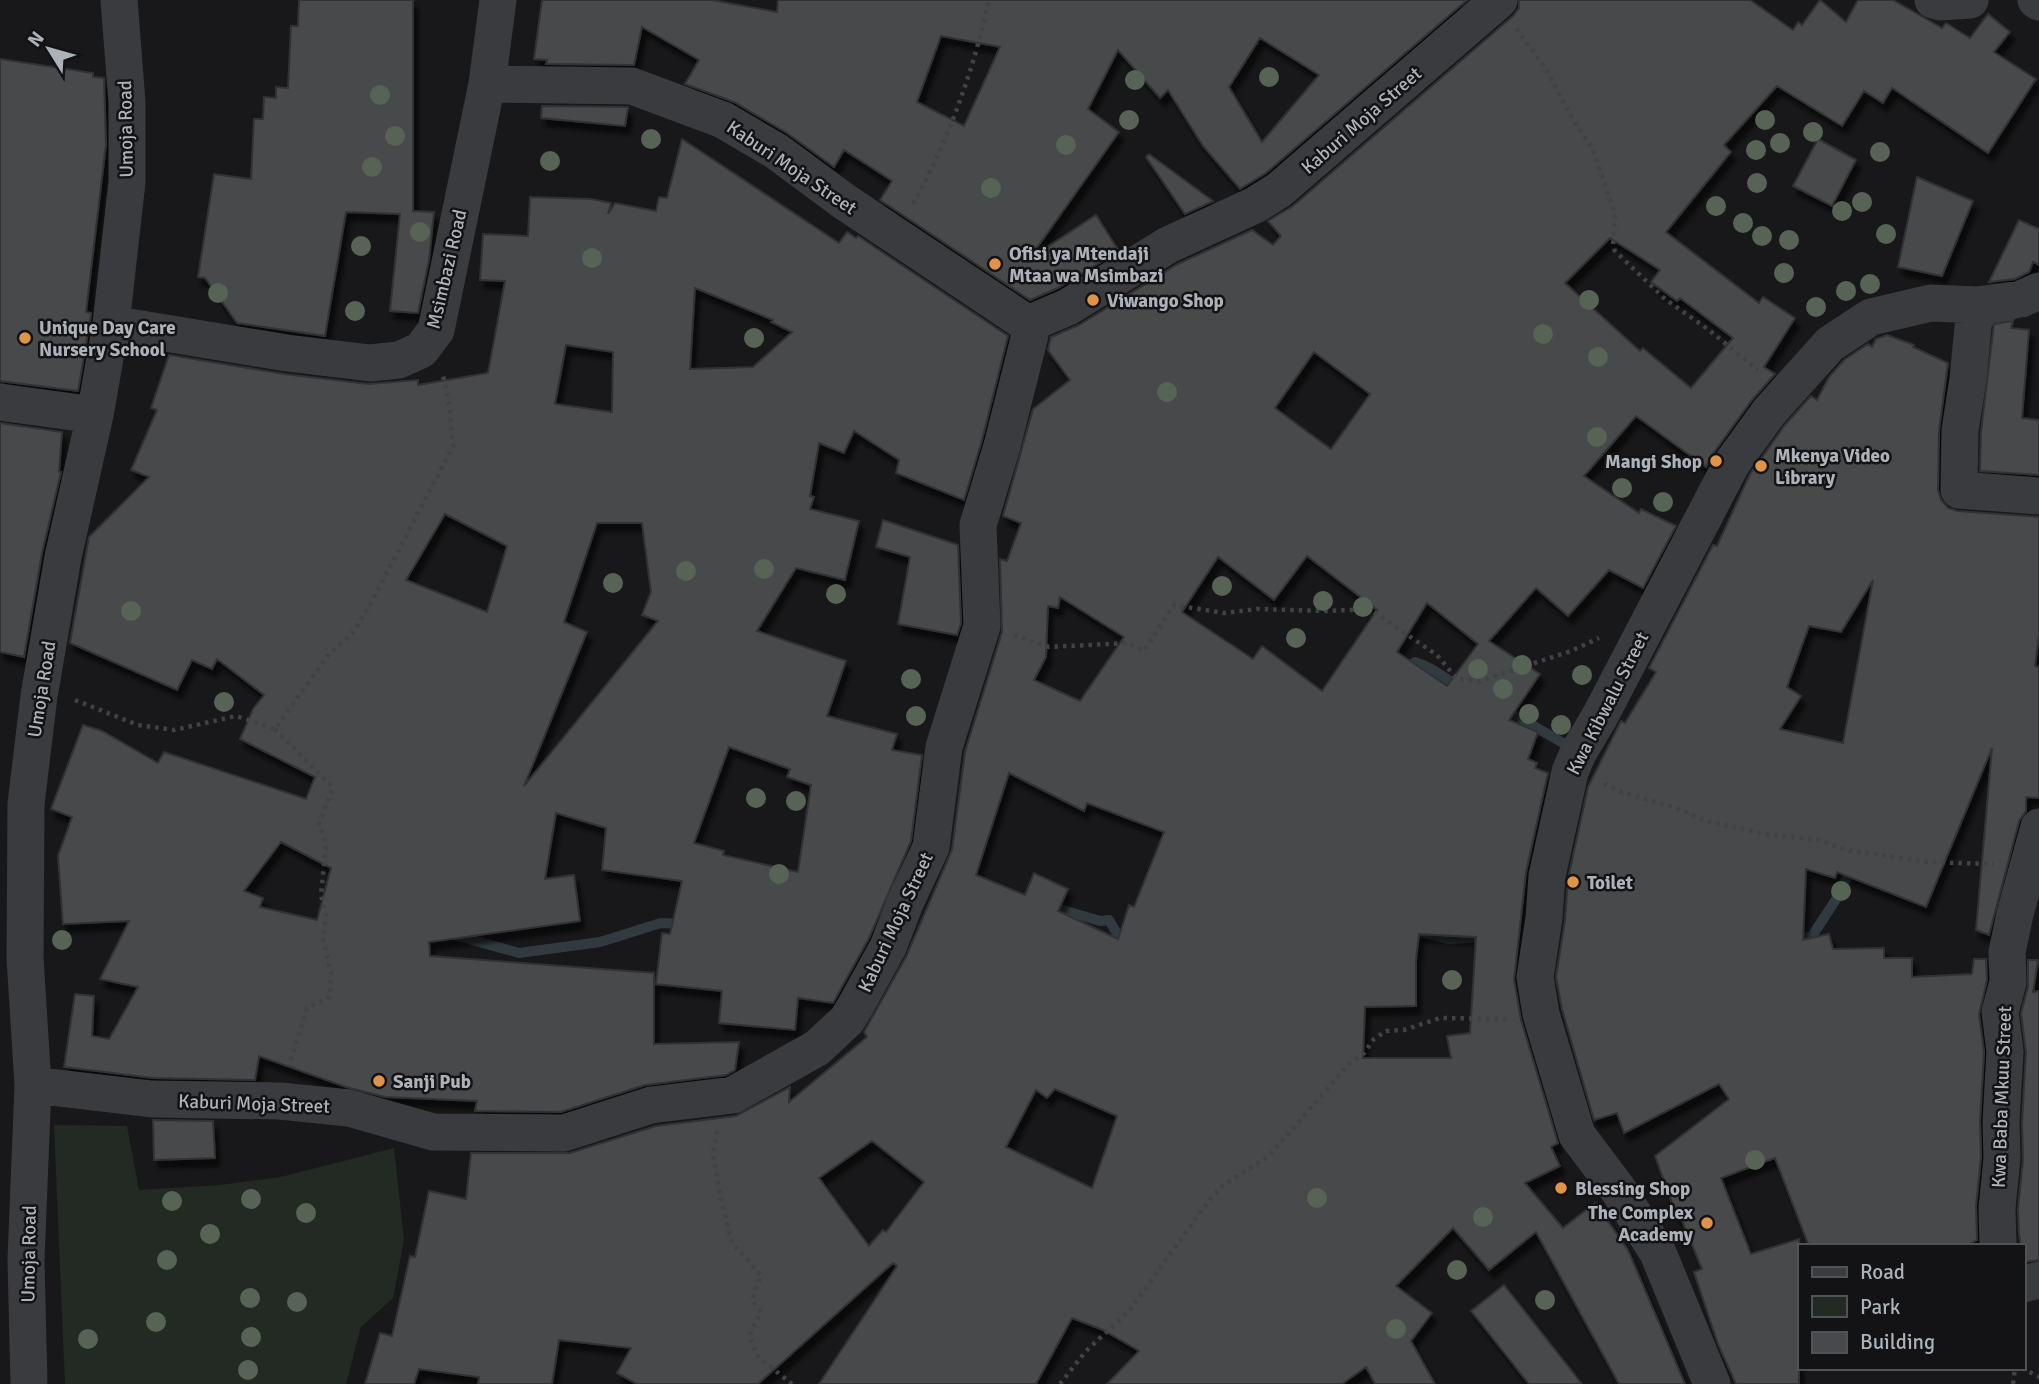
<svg xmlns="http://www.w3.org/2000/svg" width="2039" height="1384" font-family="Signika,sans-serif">
<style>
.green{fill:#232a23}
.lines{fill:none;stroke-linecap:round;stroke-linejoin:round}
.stream{stroke:#313b3f;stroke-width:10}
.building{fill:#47494c;stroke:#323336;stroke-width:2;fill-rule:evenodd;filter:url(#shadow)}
.path{stroke:#404245;stroke-width:4.5;stroke-dasharray:3.5 5;stroke-linecap:butt}
.minor{stroke:#3a3b3f;stroke-width:37}
.tree{fill:#566355}
.poi-dot{fill:#e19449;stroke:#131315;stroke-width:2.5}
.labels{text-anchor:middle;stroke-width:5;stroke-linejoin:round;paint-order:stroke}
.street-label{font-size:19px;fill:#acb2b8;stroke:#131315}
.poi-label{font-size:19px;font-weight:bold;fill:#acb2b8;stroke:#131315;text-anchor:start}
</style>
<defs>
<filter id="shadow"><feDropShadow dx="4.5" dy="8" stdDeviation="2" flood-color="#0009"/></filter>
</defs>
<rect width="100%" height="100%" fill="#18181a"/>
<path class="green" d="M54 1125 127 1126 139 1190 220 1185 281 1177 394 1148 404 1240 393 1298 361 1327 346 1384H65Z"/>
<g class="lines">
<path class="stream" d="M1979 318 1999 323 2016 313
M1407 673 1415 662C1433 667 1445 679 1461 688
M1501 707 1575 750
M1046 905 1100 921 1109 920 1126 949
M1415 931 1448 939 1489 937
M451 934 519 953 600 942 661 923 684 924
M1791 941 1812 936 1835 901 1853 865"/>
</g>
<path class="building" d="M299 0H413V211L434 212 429 260 418 313 390 311 400 214 346 212 325 336 237 323 205 278 198 277 214 174 251 179 254 119H263L264 97 276 98V87L288 88 291 26H298Z
M542 0H712L777 12 778 0H1467L1266 173 1240 189 1203 146 1168 90 1160 98 1118 50 1088 109 1119 132 1029 259 1096 215 1119 251 1058 288 1030 300 880 200 892 181 844 150 834 167 787 133 734 102 685 84 699 60 642 27 634 65 546 64 547 60 534 59ZM941 36 1000 47 964 126 917 102ZM1260 38 1319 75 1262 142 1229 87Z
M1519 0H1750L1793 30 1798 22 1802 25 1820 0 1846 22 1858 0H1893L1942 28 1946 23 1970 38 1988 14 2010 32 1994 52 2036 79 1988 153 1892 88 1883 103 1864 91 1842 126 1777 86 1724 145 1731 152 1666 232 1759 303 1763 297 1795 318 1764 367 1775 374 1752 400 1715 451 1706 467 1636 416 1584 476 1639 513 1641 509 1676 526 1643 588 1609 570 1568 616 1536 588 1489 641 1540 674 1509 720 1538 732 1528 759 1537 763 1535 768 1548 773 1526 872 1514 980 1521 1020 1558 1143 1551 1147 1560 1166 1525 1183 1563 1228 1595 1203 1628 1250 1685 1384H1619L1536 1232 1489 1270 1453 1228 1396 1286 1432 1313 1411 1341 1435 1384H1375L1366 1367 1342 1384H1107L1139 1351 1103 1330 1072 1318 1036 1384H819L897 1266 893 1263 758 1384H637L617 1373 631 1348 559 1340 552 1384H478L479 1377 419 1369 414 1384H365L380 1333 392 1336 410 1256 415 1257 429 1191 466 1199 471 1153H570L656 1126 736 1116 790 1087 789 1102 867 1037 864 1032 906 957 952 850 965 752 1002 632 1000 559 1007 561 1021 523 1003 516 1033 409 1070 380 1048 350 1051 337 1079 325 1178 264 1252 230 1273 245 1281 236 1268 221 1293 206 1513 16 1519 8ZM1610 238 1660 270 1651 282 1677 301 1680 298 1733 338 1691 388 1643 348 1640 351 1565 283ZM1314 352 1370 394 1331 449 1275 408ZM1307 556 1377 610 1322 691 1262 646 1253 659 1182 612 1218 557 1274 600ZM1060 597 1124 637 1080 701 1034 680 1046 657 1048 606 1058 608ZM1427 603 1478 644 1447 686 1397 652ZM1009 773 1084 811 1087 803 1164 832 1134 907 1129 905 1118 939 1058 911 1068 889 1034 873 1025 895 976 875ZM1419 934 1476 937 1470 1033 1447 1036 1451 1058H1363L1365 1007 1416 1006V960ZM1055 1089 1117 1116 1092 1188 1006 1147 1036 1090 1047 1098ZM872 1141 924 1182 886 1232 883 1230 869 1246 819 1178Z
M0 59 93 73V77L104 78 106 144 86 312 91 313 90 321 78 391 0 381Z
M542 106 628 107 625 126 541 118Z
M682 139 839 243 847 232 856 238 858 236 1008 336 982 440 964 500 896 473 899 460 854 431 844 453 819 443 810 496 814 497 810 509 859 521 845 580 796 568 757 631 846 661 827 716 897 734 892 750 922 755 911 841 869 938 833 1003 798 998 795 1030 719 1023 722 991 656 984 662 933 670 934 682 881 602 870 606 828 556 813 545 879 574 875 580 921 429 942 430 956 654 973V1044L739 1042 735 1070 726 1075 645 1085 561 1112 475 1111 477 1101 385 1097 346 1087 259 1056 255 1080 153 1078 64 1067 75 994 94 996 92 1036 109 1039 138 987 100 979 129 921 63 924 58 856 72 817 51 809 83 725 102 731 158 763 164 752 306 799 315 777 240 739 253 709 264 695 217 659 212 669 192 660 177 690 70 643 89 537 149 477 131 470 157 410 151 408 169 355 284 374 368 384 418 380V385L488 373 505 281 480 280 483 234 528 236 530 197 591 199 611 203 608 214 615 203 656 211 659 197 667 198ZM695 288 773 320 771 322 792 332 753 367 690 369ZM566 345 613 352 612 412 555 404ZM445 514 507 546 487 612 406 580ZM597 523H642L651 592 642 615 658 621 524 786 587 632 564 622ZM729 747 790 769 787 777 811 785 798 872 723 855 724 851 694 843ZM281 842 331 868 317 920 260 907 263 898 244 891Z
M1818 139 1856 160 1832 206 1793 186Z
M1149 154 1213 201 1185 214 1146 157Z
M1917 177 1973 201 1942 276 1898 267Z
M2019 220 2039 229V265L2033 262 2029 272 2015 279 1989 282Z
M2013 321 2011 328 2029 330 2022 418 2039 420V475L1980 471 1981 432 1994 324Z
M1887 335 1914 345 1913 347 1948 363 1939 430 1938 490 1941 500 1948 508 1957 511 2039 517V635L2035 666 2039 667V798L2026 797V811L2019 821 1989 935 1976 930 1992 748 1926 907 1837 872 1835 878 1806 869 1803 940 1829 934 1833 949 1884 948V958H1912V977L1972 974 1974 959H1986L1987 980 1979 1014 1984 1052 1980 1121 1981 1157 1976 1206 1977 1240 1966 1246H1809L1775 1158 1721 1178 1751 1254 1799 1239V1384H1736L1718 1344 1694 1272 1702 1269 1681 1218 1678 1219 1655 1156 1729 1099 1719 1084 1624 1133 1617 1113 1594 1120 1562 1009 1556 977 1565 921 1568 879 1588 787 1621 721 1625 723 1656 672 1649 668 1713 545 1717 546 1750 474 1785 425 1811 396 1817 400 1829 377 1844 360 1868 344 1872 347 1876 339ZM1873 580 1843 743 1780 729 1801 696 1787 687 1809 626 1841 632Z
M0 423 62 432 59 472H61L42 553 24 657 0 652Z
M883 520 958 545 961 623 957 635 898 624 910 557 876 547Z
M2028 960H2038L2033 992 2039 991V1260L2024 1262 2023 1246H2021L2019 1234 2018 1209 2023 1160 2022 1122 2026 1052 2021 1013 2028 987Z
M153 1120 213 1121 215 1158 154 1160Z
M1504 1285 1582 1384H1529L1471 1311Z"/>
<g class="lines">
<path class="path" d="M1516 29 1545 67 1574 121 1592 148 1615 214 1613 246 1615 251 1665 299 1709 330 1758 370
M913 204C949 139 973 72 989 0
M1014 635 1049 647 1128 643 1144 651 1174 605 1224 613 1257 609 1326 611 1369 609 1437 655 1457 679 1480 681 1571 651 1599 638
M75 700 138 725 174 730 236 716 275 729 329 654 351 635 369 607 453 446 450 410 443 375
M275 729 333 788 319 823 326 844 321 895 326 916 323 939 331 973 330 997 307 1008 289 1066
M1604 784 1621 792 1673 807 1706 821 1765 834 1819 840 1847 850 1927 862 1994 864
M717 1131 713 1154 720 1194 732 1243 761 1275 752 1300 761 1312 749 1336 758 1357 792 1384
M2022 1368 2039 1377
M1060 1384 1086 1351 1130 1310 1204 1207 1222 1186 1269 1156 1349 1064 1364 1053 1374 1039 1386 1031 1404 1030 1440 1018 1507 1019
M2013 1384 2015 1368"/>
<path class="minor" d="M1933 0 1940 2 1970 0
M2036 0 2039 2
M1974 317 1968 379 1960 430 1959 490 2039 496
M111 324 287 353 370 363 399 360 421 350 436 330 487 84 498 0
M1028 324 1068 307 1168 245 1255 205 1279 190 1499 0
M0 402 95 415
M33 1085 152 1099 280 1101 349 1108 433 1132 564 1133 651 1105 733 1095 817 1048 847 1020 855 1007 888 947 905 903 931 847 944 747 982 626 978 525 1002 446 1030 335 1028 324 845 202 776 151 723 120 632 86 487 84
M1998 1246 1997 1208 2002 1158 2001 1122 2005 1051 2000 1012 2008 982 2007 952 2015 914 2039 827
M2023 1284 2039 1280
M29 1384 26 1260 33 1085 25 958 26 804 39 696 63 557 95 415 111 324 127 182V102L119 0
M1712 1384 1658 1253 1617 1188 1577 1135 1541 1014 1535 977 1544 918 1547 876 1570 772 1578 753 1600 716 1732 463 1769 412 1830 344 1871 317 1931 303 1977 305 2021 299 2039 291"/>
</g>
<g class="tree">
<circle cx="1269" cy="77" r="10"/>
<circle cx="1135" cy="80" r="10"/>
<circle cx="380" cy="95" r="10"/>
<circle cx="1129" cy="120" r="10"/>
<circle cx="1765" cy="120" r="10"/>
<circle cx="1813" cy="132" r="10"/>
<circle cx="395" cy="136" r="10"/>
<circle cx="651" cy="139" r="10"/>
<circle cx="1780" cy="143" r="10"/>
<circle cx="1066" cy="145" r="10"/>
<circle cx="1756" cy="150" r="10"/>
<circle cx="1880" cy="152" r="10"/>
<circle cx="550" cy="161" r="10"/>
<circle cx="372" cy="167" r="10"/>
<circle cx="1757" cy="183" r="10"/>
<circle cx="991" cy="188" r="10"/>
<circle cx="1862" cy="202" r="10"/>
<circle cx="1716" cy="206" r="10"/>
<circle cx="1842" cy="211" r="10"/>
<circle cx="1743" cy="223" r="10"/>
<circle cx="420" cy="232" r="10"/>
<circle cx="1886" cy="234" r="10"/>
<circle cx="1762" cy="236" r="10"/>
<circle cx="1789" cy="240" r="10"/>
<circle cx="361" cy="246" r="10"/>
<circle cx="592" cy="258" r="10"/>
<circle cx="1784" cy="273" r="10"/>
<circle cx="1870" cy="284" r="10"/>
<circle cx="1846" cy="291" r="10"/>
<circle cx="218" cy="293" r="10"/>
<circle cx="1589" cy="300" r="10"/>
<circle cx="1816" cy="307" r="10"/>
<circle cx="355" cy="311" r="10"/>
<circle cx="1543" cy="334" r="10"/>
<circle cx="754" cy="338" r="10"/>
<circle cx="1598" cy="357" r="10"/>
<circle cx="1167" cy="392" r="10"/>
<circle cx="1597" cy="437" r="10"/>
<circle cx="1622" cy="488" r="10"/>
<circle cx="1663" cy="502" r="10"/>
<circle cx="764" cy="569" r="10"/>
<circle cx="686" cy="571" r="10"/>
<circle cx="613" cy="583" r="10"/>
<circle cx="1222" cy="586" r="10"/>
<circle cx="836" cy="594" r="10"/>
<circle cx="1323" cy="601" r="10"/>
<circle cx="1363" cy="607" r="10"/>
<circle cx="131" cy="611" r="10"/>
<circle cx="1296" cy="638" r="10"/>
<circle cx="1522" cy="665" r="10"/>
<circle cx="1478" cy="669" r="10"/>
<circle cx="1582" cy="675" r="10"/>
<circle cx="911" cy="679" r="10"/>
<circle cx="1503" cy="689" r="10"/>
<circle cx="224" cy="702" r="10"/>
<circle cx="1529" cy="714" r="10"/>
<circle cx="916" cy="716" r="10"/>
<circle cx="1561" cy="725" r="10"/>
<circle cx="756" cy="798" r="10"/>
<circle cx="796" cy="801" r="10"/>
<circle cx="779" cy="874" r="10"/>
<circle cx="1841" cy="891" r="10"/>
<circle cx="62" cy="940" r="10"/>
<circle cx="1452" cy="980" r="10"/>
<circle cx="1755" cy="1160" r="10"/>
<circle cx="1317" cy="1198" r="10"/>
<circle cx="251" cy="1199" r="10"/>
<circle cx="172" cy="1201" r="10"/>
<circle cx="306" cy="1213" r="10"/>
<circle cx="1483" cy="1217" r="10"/>
<circle cx="210" cy="1234" r="10"/>
<circle cx="167" cy="1260" r="10"/>
<circle cx="1457" cy="1270" r="10"/>
<circle cx="250" cy="1298" r="10"/>
<circle cx="1545" cy="1300" r="10"/>
<circle cx="297" cy="1302" r="10"/>
<circle cx="156" cy="1322" r="10"/>
<circle cx="1396" cy="1329" r="10"/>
<circle cx="251" cy="1337" r="10"/>
<circle cx="88" cy="1339" r="10"/>
<circle cx="248" cy="1370" r="10"/>
</g>
<g class="poi-dot">
<circle cx="995" cy="264" r="7"/>
<circle cx="1093" cy="300" r="7"/>
<circle cx="25" cy="338" r="7"/>
<circle cx="1716" cy="461" r="7"/>
<circle cx="1761" cy="466" r="7"/>
<circle cx="1573" cy="882" r="7"/>
<circle cx="379" cy="1081" r="7"/>
<circle cx="1561" cy="1188" r="7"/>
<circle cx="1707" cy="1223" r="7"/>
</g>
<g class="labels">
<g class="street-label">
<text transform="translate(1361 120) rotate(-41)" y="7">Kaburi Moja Street</text>
<text transform="translate(125 129) rotate(-91)" y="7">Umoja Road</text>
<text transform="translate(792 167) rotate(34)" y="7">Kaburi Moja Street</text>
<text transform="translate(446 269) rotate(-77)" y="7">Msimbazi Road</text>
<text transform="translate(41 689) rotate(-81)" y="7">Umoja Road</text>
<text transform="translate(1607 703) rotate(-63)" y="7">Kwa Kibwalu Street</text>
<text transform="translate(895 922) rotate(-65)" y="7">Kaburi Moja Street</text>
<text transform="translate(2001 1097) rotate(-88)" y="7">Kwa Baba Mkuu Street</text>
<text transform="translate(254 1103) rotate(2)" y="7">Kaburi Moja Street</text>
<text transform="translate(28 1254) rotate(-89)" y="7">Umoja Road</text>
</g>
<g class="poi-label">
<text x="1009" y="260">Ofisi ya Mtendaji<tspan x="1009" dy="22">Mtaa wa Msimbazi</tspan></text>
<text x="1107" y="307">Viwango Shop</text>
<text x="39" y="334">Unique Day Care<tspan x="39" dy="22">Nursery School</tspan></text>
<text x="1775" y="462">Mkenya Video<tspan x="1775" dy="22">Library</tspan></text>
<text x="1702" y="468" text-anchor="end">Mangi Shop</text>
<text x="1587" y="889">Toilet</text>
<text x="393" y="1088">Sanji Pub</text>
<text x="1575" y="1195">Blessing Shop</text>
<text x="1693" y="1219" text-anchor="end">The Complex<tspan x="1693" dy="22">Academy</tspan></text>
</g>
</g>
<rect x="1798" y="1244" width="228" height="126" fill="#131315" stroke="#505356" stroke-width="2"/>
<rect x="1812" y="1267" width="35" height="10" fill="#3a3b3f" stroke="#505356" stroke-width="2"/>
<text x="1860" y="1279" font-size="21" fill="#acb2b8">Road</text>
<rect x="1812" y="1296" width="35" height="21" fill="#232a23" stroke="#505356" stroke-width="2"/>
<text x="1860" y="1314" font-size="21" fill="#acb2b8">Park</text>
<rect x="1812" y="1332" width="35" height="21" fill="#47494c" stroke="#505356" stroke-width="2"/>
<text x="1860" y="1349" font-size="21" fill="#acb2b8">Building</text>
<g transform="translate(49 49) rotate(307)" stroke="#131315" stroke-width="5" paint-order="stroke">
<path d="M0-5L12 26L0 18L-12 26Z" fill="#acb2b8"/>
<text y="-10" font-size="19" font-weight="bold" text-anchor="middle" fill="#acb2b8">N</text>
</g>
</svg>
